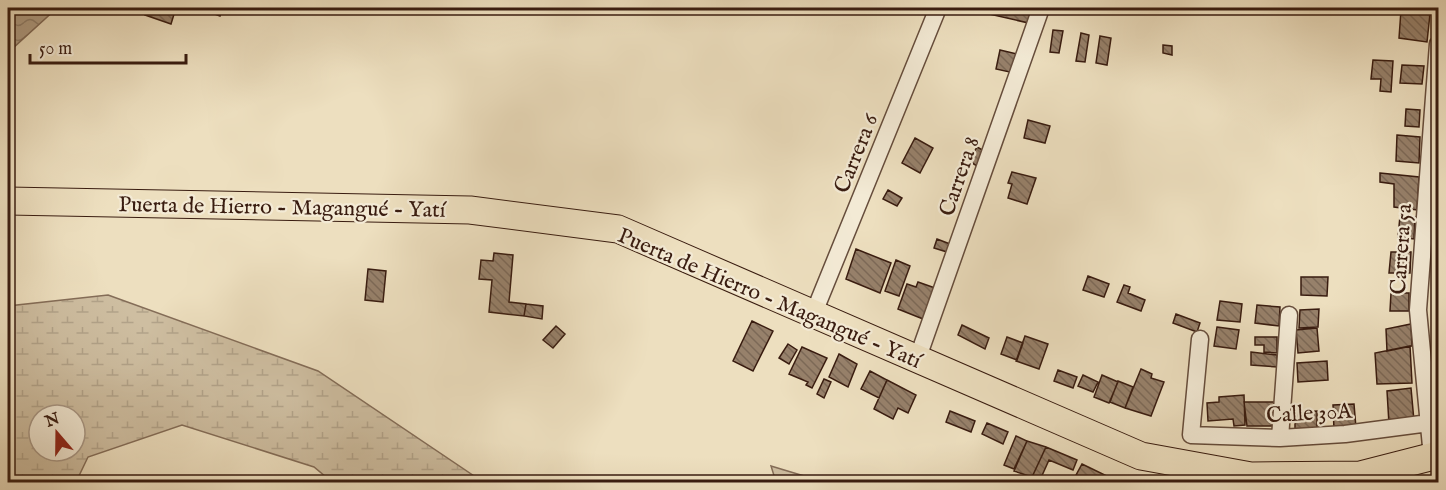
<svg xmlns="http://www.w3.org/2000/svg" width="1446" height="490" font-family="'IM FELL English',serif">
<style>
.wetland{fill:url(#wetland-marsh);stroke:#846d58;stroke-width:1.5;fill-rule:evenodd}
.water{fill:url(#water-waves);stroke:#806956;stroke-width:1.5}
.building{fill:url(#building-back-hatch);stroke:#391c10;stroke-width:1.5}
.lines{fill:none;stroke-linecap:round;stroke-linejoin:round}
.minor-casing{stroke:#664d3c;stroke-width:19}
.trunk-casing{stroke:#391c10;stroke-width:29}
.minor{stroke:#f3ead5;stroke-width:16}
.trunk{stroke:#eddfbf;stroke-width:27}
.labels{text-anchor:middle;stroke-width:4.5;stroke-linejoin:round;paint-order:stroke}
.street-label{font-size:22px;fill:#391c10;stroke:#f3ead5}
</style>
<defs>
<pattern id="wetland-marsh" width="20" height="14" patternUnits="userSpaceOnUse" patternTransform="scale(1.5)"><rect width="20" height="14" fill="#cebea1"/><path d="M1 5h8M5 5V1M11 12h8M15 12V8" fill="none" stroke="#b2a38a"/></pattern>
<pattern id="water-waves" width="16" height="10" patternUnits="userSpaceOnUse" patternTransform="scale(1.5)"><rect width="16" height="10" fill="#b09d84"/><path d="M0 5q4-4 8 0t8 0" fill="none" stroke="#907f6b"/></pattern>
<pattern id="building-back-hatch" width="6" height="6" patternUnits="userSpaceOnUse" patternTransform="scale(1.5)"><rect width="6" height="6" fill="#97816b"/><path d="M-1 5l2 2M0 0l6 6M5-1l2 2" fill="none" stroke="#7c6957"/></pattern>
</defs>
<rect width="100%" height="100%" fill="#eddfbf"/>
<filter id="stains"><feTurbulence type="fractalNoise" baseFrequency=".00333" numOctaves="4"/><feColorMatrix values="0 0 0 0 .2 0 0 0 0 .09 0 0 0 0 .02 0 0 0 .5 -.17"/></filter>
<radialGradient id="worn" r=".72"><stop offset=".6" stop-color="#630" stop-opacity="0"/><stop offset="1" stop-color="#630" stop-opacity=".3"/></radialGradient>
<path class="wetland" d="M108 295 318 371 483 482H332L314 467 182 425 88 457 76 482H8V306ZM39 415H75V451H39Z
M771 466 824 482H776Z"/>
<path class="water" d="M8 8H57L13 48 8 50Z"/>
<path class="building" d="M148 8H165L175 11 171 24 145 15Z
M202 8H223L220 16 201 9Z
M990 8H1037L1033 24 989 14Z
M1408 8H1430V11Z
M1401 10 1430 14 1427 42 1399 38Z
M1053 30 1063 31 1059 53 1050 52Z
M1081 33 1089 35 1085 62 1076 61Z
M1100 36 1111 38 1107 65 1096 63Z
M1163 45 1172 46V55L1163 53Z
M1000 50 1021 55 1014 73 996 69Z
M1373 60 1393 61 1391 92 1380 91 1381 79H1371Z
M1402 65 1424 66 1422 84 1400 83Z
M1406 109 1420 110 1419 127 1405 126Z
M1028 120 1050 126 1045 143 1024 138Z
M1397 135 1420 137 1419 163 1396 161Z
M915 138 933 148 920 173 902 163Z
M977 147 988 153 980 168 969 161Z
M1012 172 1036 178 1027 204 1008 198 1012 184 1008 183Z
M1380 173 1419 177 1417 210 1394 207V184L1380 182Z
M888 190 902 198 897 206 883 199Z
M1400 216 1415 217 1414 239 1398 237Z
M937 239 950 244 947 252 934 248Z
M856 249 891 263 880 293 846 279Z
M1391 252H1411L1410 273H1389Z
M494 253 513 255 509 302 526 304 524 316 489 312 492 280 479 279 481 260 493 261Z
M896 260 910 266 899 296 885 291Z
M368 269 386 271 383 302 365 300Z
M1088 276 1109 284 1104 297 1083 290Z
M1301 277H1328L1327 296 1301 295Z
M918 282 935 288 923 319 898 309 907 284 916 287Z
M1124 285 1130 287 1128 293 1145 300 1141 311 1117 302Z
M1391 293H1409V311H1390Z
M1220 301 1242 304 1240 322 1217 320Z
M526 304 543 306 542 319 524 316Z
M1257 305 1280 307 1279 326 1255 323Z
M1319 309 1318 327 1299 328 1300 310Z
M1176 314 1200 323 1197 332 1173 323Z
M752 321 773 331 753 371 733 361Z
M1411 324 1412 346 1387 351 1386 329Z
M962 325 989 338 985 349 958 335Z
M556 326 565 334 553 348 543 340Z
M1217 327 1239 330 1236 349 1214 346Z
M1317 328 1319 351 1298 353 1296 330Z
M1025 336 1048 344 1039 369 1016 361Z
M1007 337 1023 343 1017 360 1001 354Z
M1255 337H1277V353L1264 352V345H1255Z
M788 344 797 350 789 364 779 358Z
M1410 346 1412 383 1377 384 1375 353Z
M802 347 827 358 812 388 806 385 808 382 789 374Z
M1251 352 1277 355V367L1251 365Z
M839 354 857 364 848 387 829 377Z
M1327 361 1328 380 1298 382 1297 363Z
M1141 369 1152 374 1151 378 1164 382 1151 416 1125 408Z
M1058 370 1077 377 1073 388 1054 381Z
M870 371 887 380 879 398 861 389Z
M1083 375 1098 382 1093 392 1078 386Z
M1102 375 1118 382 1109 403 1094 397Z
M824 379 831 382 824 398 817 394Z
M887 380 916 395 908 413 898 408 893 419 874 409Z
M1118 381 1133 387 1125 408 1110 402Z
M1411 388 1414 421 1389 424 1387 391Z
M1244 395 1245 425 1234 426 1233 419 1208 421 1207 403 1219 402V397Z
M1244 402H1274L1276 426H1247Z
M1354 404 1356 428 1334 430 1333 405Z
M950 411 975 421 971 432 946 422Z
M1317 411V430L1295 431V412Z
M987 423 1008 432 1003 444 982 434Z
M1016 436 1027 441 1014 469 1004 465Z
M1027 441 1046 447 1032 477 1014 471Z
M1046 447 1077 460 1073 470 1049 460 1040 480 1032 477Z
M1082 464 1107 476 1104 482H1087L1075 477Z"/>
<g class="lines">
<defs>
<path id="minor" d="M813 315 938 8
M1200 339 1191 435 1280 438 1345 434 1429 423
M917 360 1041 8
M1280 438 1289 315
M1432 457 1418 310 1438 44"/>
<path id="trunk" d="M8 201 470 210 618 229 1141 456 1251 476 1360 475 1438 455"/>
</defs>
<use href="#minor" class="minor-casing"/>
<use href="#trunk" class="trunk-casing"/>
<use href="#minor" class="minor"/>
<use href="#trunk" class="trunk"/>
</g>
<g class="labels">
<g class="street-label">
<text transform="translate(855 153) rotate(-68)" y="8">Carrera 6</text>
<text transform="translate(958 176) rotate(-71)" y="8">Carrera 8</text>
<text transform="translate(282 206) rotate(1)" y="8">Puerta de Hierro - Magangué - Yatí</text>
<text transform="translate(1400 249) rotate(-86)" y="8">Carrera 5a</text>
<text transform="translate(770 297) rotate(23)" y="8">Puerta de Hierro - Magangué - Yatí</text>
<text transform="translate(1309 412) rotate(-3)" y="8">Calle 30A</text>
</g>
</g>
<rect width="1446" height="490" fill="none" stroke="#eddfbf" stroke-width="30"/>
<rect x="9" y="9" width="1428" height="472" fill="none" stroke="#391c10" stroke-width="3"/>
<rect x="15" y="15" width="1416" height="460" fill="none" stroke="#391c10" stroke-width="1.5"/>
<g transform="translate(57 433) rotate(340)"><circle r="28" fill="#f3ead5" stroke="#a99886" stroke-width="1.5"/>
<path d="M0-4.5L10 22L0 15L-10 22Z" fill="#8f2418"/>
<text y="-9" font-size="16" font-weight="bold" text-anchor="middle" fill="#391c10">N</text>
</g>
<path d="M30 54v9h156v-9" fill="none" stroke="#391c10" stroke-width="3"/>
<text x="39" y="54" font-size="18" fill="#391c10" stroke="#f3ead5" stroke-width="4.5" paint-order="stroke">50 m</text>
<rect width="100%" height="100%" filter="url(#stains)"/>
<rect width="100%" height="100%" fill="url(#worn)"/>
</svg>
